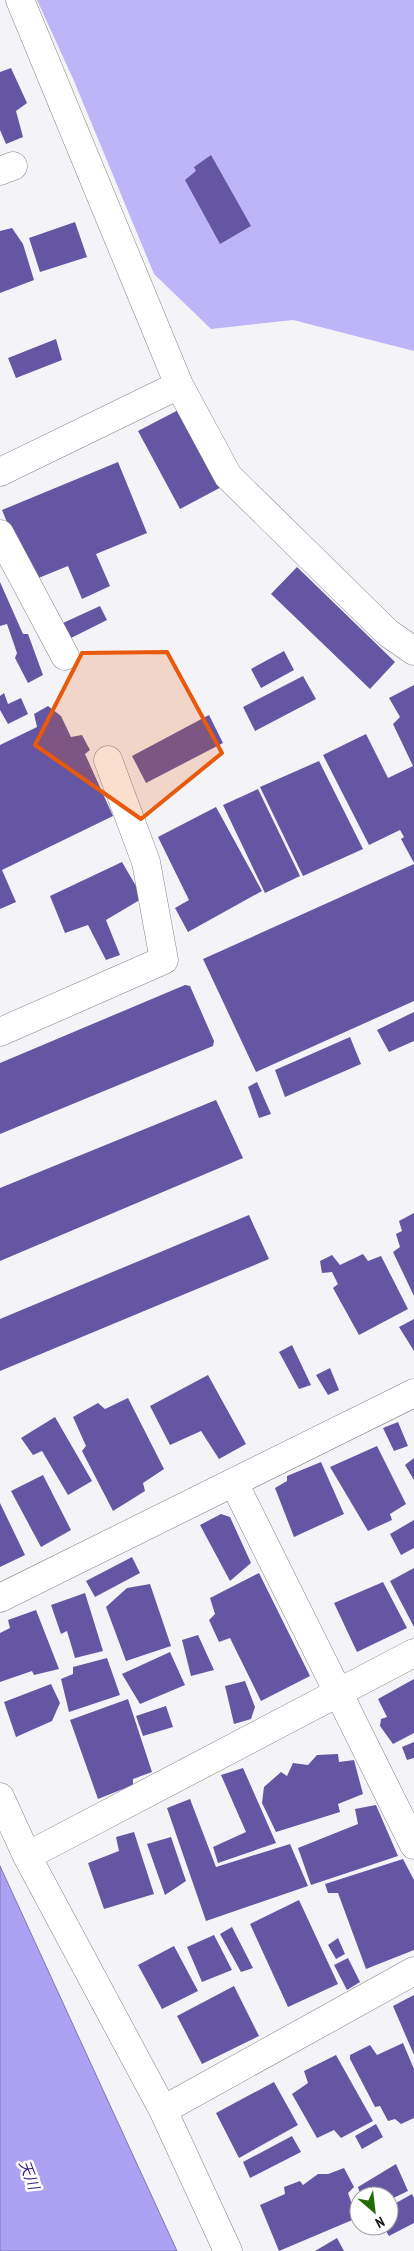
<svg xmlns="http://www.w3.org/2000/svg" width="414" height="2251" font-family="'PT Sans Narrow','Noto Sans JP',sans-serif">
<style>
.forest{fill:#beb5f8}
.water{fill:#ada1f3;stroke:#7f77b1}
.building{fill:#6456a2}
.lines{fill:none;stroke-linecap:round;stroke-linejoin:round}
.minor-casing{stroke:#848387;stroke-width:29}
.minor{stroke:#fff;stroke-width:28}
.marked{fill:#e8590c;fill-opacity:0.2;stroke:#e8590c;stroke-width:4;stroke-linejoin:round}
.labels{text-anchor:middle;stroke-width:5;stroke-linejoin:round;paint-order:stroke}
.water-label{font-size:15px;font-style:italic;fill:#3b1f7d;stroke:#fff}
</style>
<rect width="100%" height="100%" fill="#f4f4f8"/>
<path class="forest" d="M37 0H414V351L293 320 211 329 154 274 74 81Z"/>
<path class="water" d="M0 1866 177 2251H0Z"/>
<path class="building" d="M11 68 27 103 16 111 23 137 6 144 0 130V72Z
M211 155 251 226 220 244 185 180 196 171 194 167Z
M75 222 87 257 40 272 29 238Z
M12 228 23 244 34 280 0 293V231Z
M56 339 62 360 16 378 8 358Z
M186 406 227 484 180 509 138 431Z
M118 462 147 533 96 554 110 586 82 599 68 566 31 581 2 510Z
M297 567 395 662 370 689 271 594Z
M0 582 23 634H28L43 675 28 683 15 658 17 653 7 624 0 626Z
M100 606 107 620 71 638 63 623Z
M284 651 294 670 261 688 251 669Z
M303 676 316 699 255 731 243 707Z
M414 685V863L401 839 404 837 400 830 369 845 323 755 366 734 388 778 413 766 393 724 400 717 389 698Z
M4 693 8 704 21 698 28 714 8 724 0 710V696Z
M48 706 61 716 71 737 82 735 90 750 85 754 113 816 2 870 16 902 0 909V745L37 727 34 714Z
M209 715 223 743 146 783 132 756Z
M319 761 363 849 303 876 260 787Z
M258 789 300 876 265 893 223 805Z
M216 807 262 891 188 932 175 908 189 900 158 837Z
M122 862 143 898 106 920 120 955 106 960 88 925 65 933 50 896Z
M414 864V1001L256 1072 203 959Z
M185 985 190 986 214 1041 213 1046 0 1134V1063Z
M414 1012V1041L389 1052 377 1030Z
M350 1037 361 1064 285 1097 275 1070Z
M257 1082 271 1114 259 1118 248 1087Z
M216 1100 243 1158 0 1261V1188Z
M414 1213V1296L393 1252 400 1247 396 1234 402 1231 399 1221Z
M249 1215 269 1259 0 1371V1319Z
M363 1254 368 1261 381 1256 408 1309 359 1335 333 1288 338 1284 332 1272 322 1273 320 1261 332 1255 340 1265Z
M414 1319V1351L399 1327Z
M292 1345 311 1385 299 1389 279 1352Z
M330 1368 339 1390 328 1395 316 1375Z
M208 1375 246 1444 219 1459 201 1431 170 1445 150 1406Z
M128 1398 164 1469 143 1483 145 1491 113 1511 82 1451 86 1446 73 1417 98 1403 105 1409Z
M55 1417 92 1481 68 1495 42 1451 33 1455 21 1438Z
M398 1422 408 1446 394 1451 383 1428Z
M377 1446 406 1504 390 1514 392 1520 368 1531 330 1467Z
M414 1458V1480L405 1465Z
M321 1462 344 1514 294 1537 275 1488 287 1481V1476Z
M43 1475 71 1530 41 1547 11 1491Z
M0 1503 25 1555 0 1567Z
M221 1514 230 1517 251 1563 230 1581 200 1525Z
M414 1520V1548L401 1555 390 1534Z
M132 1557 140 1573 95 1597 86 1581Z
M414 1568V1627L390 1581Z
M259 1573 310 1676 261 1701 230 1638 219 1642 209 1620 215 1614 210 1598Z
M383 1582 407 1628 357 1652 334 1603Z
M150 1584 171 1646 126 1661 106 1607 127 1588Z
M85 1593 103 1651 75 1658 67 1631 61 1634 51 1605Z
M36 1610 59 1669 34 1675 32 1671 0 1682V1633L10 1628 8 1620Z
M198 1635 214 1670 191 1676 182 1640Z
M170 1652 185 1685 140 1704 122 1674Z
M107 1658 120 1695 69 1712 61 1679 73 1674V1667Z
M414 1679V1733L393 1744 380 1726 381 1719 387 1717 378 1699Z
M245 1681 255 1707 251 1719 234 1724 225 1686Z
M51 1684 60 1703 52 1721 16 1737 4 1702Z
M128 1699 152 1772 133 1779V1785L98 1799 70 1720Z
M166 1706 173 1727 143 1736 136 1716Z
M414 1742V1758L407 1760 402 1747Z
M338 1754 339 1762 354 1760 363 1794 338 1804 340 1812 276 1832 262 1803 264 1787 281 1772 287 1776 293 1763 308 1765 317 1755Z
M243 1768 276 1843 218 1863 213 1847 246 1832 221 1775Z
M190 1799 216 1867 290 1844 308 1886 206 1921 167 1808Z
M376 1805 398 1856 311 1885 298 1848 358 1824 355 1809Z
M134 1832 154 1894 104 1909 88 1863 119 1851 116 1837Z
M171 1837 186 1881 165 1895 147 1844Z
M403 1859 414 1880V1950L366 1969 338 1893H328L325 1884Z
M299 1900 338 1984 288 2007 250 1924Z
M232 1927 253 1968 241 1972 220 1934Z
M214 1935 232 1970 202 1982 187 1947Z
M338 1938 345 1954 336 1959 328 1945Z
M174 1946 198 1991 162 2009 138 1965Z
M348 1958 360 1982 347 1990 334 1965Z
M234 1986 259 2036 202 2064 177 2016Z
M414 1995V2055L393 2006Z
M403 2043 414 2069V2118L401 2124 395 2119 388 2121 380 2106 375 2107 350 2059V2055L370 2045 377 2055Z
M336 2055 373 2121 341 2138 334 2130 317 2138 292 2094 308 2083 304 2071Z
M274 2082 298 2125 239 2158 216 2113Z
M376 2124 383 2137 362 2149 355 2136Z
M292 2136 301 2152 250 2178 243 2162Z
M396 2164 408 2191 389 2200V2196H361L358 2187Z
M344 2168 354 2187 348 2193 357 2218 279 2251 260 2205 285 2194 284 2187 300 2181 303 2185 318 2174H328Z
M412 2194 414 2198V2223L389 2236 383 2226H389V2207Z
M337 2238 344 2251H315Z"/>
<g class="lines">
<defs>
<path id="minor" d="M0 171 13 166
M179 385 228 476 388 633 414 651
M0 472 179 385 20 0
M0 534 65 656
M0 1032 164 960 146 862 108 760
M234 1483 414 1845
M0 1598 414 1393
M0 1797 27 1856 163 2110 228 2251
M27 1856 414 1653
M163 2110 414 1971"/>
</defs>
<use href="#minor" class="minor-casing"/>
<use href="#minor" class="minor"/>
</g>
<path class="marked" d="M167 652 222 753 141 819 35 745 82 653Z"/>
<g class="labels">
<g class="water-label">
<text transform="translate(29 2175) rotate(69)" y="5">天川</text>
</g>
</g>
<g transform="translate(374 2211) rotate(152)"><circle r="24" fill="#ffffff" stroke="#a1a1a2"/>
<path d="M0-4L9 19L0 12L-9 19Z" fill="#216b09"/>
<text y="-8" font-size="14" font-weight="bold" text-anchor="middle" fill="#151516">N</text>
</g>
</svg>
